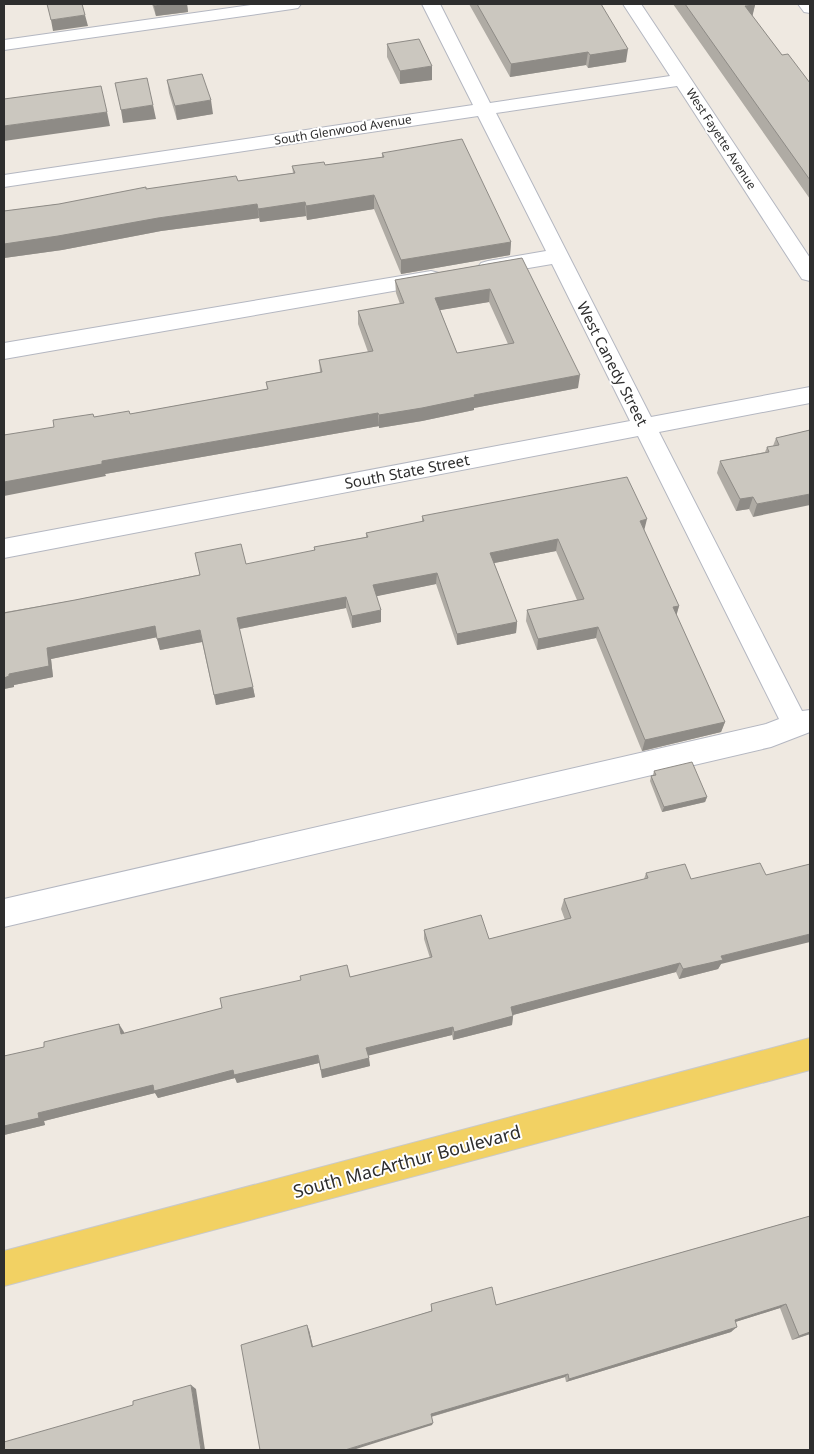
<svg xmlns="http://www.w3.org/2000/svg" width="814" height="1454" font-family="'Noto Sans',sans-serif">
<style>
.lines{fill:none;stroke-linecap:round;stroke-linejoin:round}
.minor-casing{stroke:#b4b7c1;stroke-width:2}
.major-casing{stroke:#c9c9c9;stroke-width:2}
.minor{fill:#fff;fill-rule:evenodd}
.major{fill:#f2d163;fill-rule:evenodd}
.wall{fill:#afaba4;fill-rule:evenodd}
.shaded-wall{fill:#8e8b86}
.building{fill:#cbc7bf;stroke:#8e8b86;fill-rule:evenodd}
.labels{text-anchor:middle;stroke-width:4;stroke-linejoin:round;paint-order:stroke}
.far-street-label{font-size:12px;fill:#2e2e2e;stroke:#fff}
.street-label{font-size:15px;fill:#2e2e2e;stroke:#fff}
.near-street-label{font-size:18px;fill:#2e2e2e;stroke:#fff}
</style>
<rect width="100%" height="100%" fill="#efe9e1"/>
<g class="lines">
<defs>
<path id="minor" d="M257 4H301L298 8 292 9 4 50V40Z
M422 4H440L490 103 670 76 623 4H641L810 258V281L802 279 677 86 496 113 651 417 810 387V403L659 432 802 711 810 710V732L771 747 4 927V899L766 724 779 719 638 436 4 558V539L630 421 552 264 488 275 481 273 477 268 481 263 488 261 546 251 478 116 4 187V175L473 105Z
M798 4H810V13L804 12Z
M431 271 439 273 442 278 439 283 4 359V343Z"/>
<path id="major" d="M810 1038V1070L4 1286V1251Z"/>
</defs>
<use href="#minor" class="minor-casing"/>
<use href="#major" class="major-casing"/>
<use href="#minor" class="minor"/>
<use href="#major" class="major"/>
</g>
<path class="wall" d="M152 4H187L188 12 156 16Z
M469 4H601L626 62 588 68 586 65 510 77Z
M673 4H754L755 5 752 16 782 55 810 83V199Z
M387 44 432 80 400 84 387 57Z
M167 80 213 114 177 120 169 93Z
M382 153 511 242 510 255 401 274 374 209 307 220 306 216 260 222 259 218 161 231 62 250 4 258V211L59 204 146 189 238 181 293 173 292 166 325 165 382 157Z
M522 258 578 388 474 408V410L422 421 379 428V426L105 474 106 476 54 427 94 417 130 414 267 389 266 382 320 372 319 360 368 352 358 324V311L400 304 396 293 395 280ZM489 302 508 344 457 353 440 310Z
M810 430 753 517 749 509 736 511 717 473 720 461 765 452 767 447 773 446 776 438Z
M422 516 644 531 679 606 676 615 725 722 721 732 642 751 596 638 537 650 526 621 527 610 577 600 556 551 494 563 517 622 516 633 457 645 436 584 376 596 381 622 352 628 346 608 239 629 255 697 216 705 202 642 160 650 157 637 51 659 53 677 14 685V687L4 689V610L5 612 75 600 314 551V547L366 537V533L422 522Z
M654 771 707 797 705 802 662 812 650 781 651 776 653 775Z
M646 873 721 964 718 969 679 979 676 972 582 996 513 1015 512 1025 453 1040 452 1035 368 1055 370 1066 322 1078 319 1063 237 1083 235 1078 158 1098 155 1093 44 1121 45 1125 4 1135 124 1032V1033L350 977 430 958 424 939V930L489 939 565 920 561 909 564 899 644 879Z
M810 1216V1334L792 1340 780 1308 735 1322 731 1332 566 1382 565 1377 431 1417 432 1425 260 1450 309 1330 313 1347 431 1311V1304L496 1305Z"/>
<path class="shaded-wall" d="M168 4H187L188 12 156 16 154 6Z
M755 5 752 18 745 6Z
M85 15 88 26 53 31 51 20Z
M628 49 626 62 588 68 590 55Z
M588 52 586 65 510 77 511 64Z
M432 66V80L400 84V71Z
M211 100 213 114 177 120 175 106Z
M153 105 156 119 123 123 121 110Z
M107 112 110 126 4 141V126Z
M374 195V209L307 220 306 206Z
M305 202 306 216 260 222 258 209Z
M257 204 259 218 161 231 62 250 4 258V244L158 218Z
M511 242 510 255 401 274V260Z
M490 289 489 302 435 311V298Z
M580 375 578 388 474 408V410L422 421 379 428V415L474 395Z
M378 413 379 426 105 474 106 476 4 496V482L102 461Z
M810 494V505L753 517 757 504Z
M753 497 749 509 736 511 740 499Z
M647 519 644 531 640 521Z
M558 539 556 551 489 564 490 553Z
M437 573 436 584 373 597V585Z
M346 597V608L239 629 237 618Z
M679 606 676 617 673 607Z
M381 610V622L352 628V616Z
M517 622 516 633 457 645V634Z
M155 626 158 637 51 659 53 677 14 685V687L4 689V678L47 648Z
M598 627 596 638 537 650 538 639Z
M200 630 202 642 160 650 157 639Z
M253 687 255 697 216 705 214 695Z
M725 722 721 732 642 751 645 740Z
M707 797 705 802 662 812 664 807Z
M810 934V942L721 964 718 969 679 979 683 969 721 956Z
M680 963 676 972 509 1016 511 1007Z
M513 1016 512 1025 453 1040 454 1032Z
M119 1024 124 1032 125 1042 121 1034Z
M453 1027 452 1035 367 1056 366 1048Z
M318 1055 319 1063 237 1083 235 1078 158 1098 155 1093 44 1121 45 1125 4 1135V1126L38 1113 153 1085Z
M369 1058 370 1066 322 1078 321 1070Z
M786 1304 780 1308 729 1324 735 1320Z
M307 1325 309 1330 314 1351 312 1347Z
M737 1327 731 1332 566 1382 569 1379Z
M810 1332V1334L792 1340 799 1336Z
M568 1374 565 1377 430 1417 431 1414Z
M191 1385 196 1389 205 1450H201Z
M433 1423 432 1425 353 1450H345Z"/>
<path class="building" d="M47 4H82L85 15 51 20Z
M154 4H168L154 6Z
M477 4H601L628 49 590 55 588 52 511 64Z
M685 4H754L755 5 745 6 782 55 788 54 810 83V180Z
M419 39 432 66 400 71 387 44Z
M202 74 211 100 175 106 167 80Z
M147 78 153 105 121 110 115 83Z
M101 86 107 112 4 126V99Z
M462 139 511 242 401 260 374 195 306 206 305 202 258 209 257 204 158 218 58 236 4 244V211L59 204 146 187V189L236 176 238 181 295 173 292 166 324 162 325 165 384 157 382 153Z
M522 258 580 375 474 395 475 397 422 408 379 415 378 413 102 461V464L4 482V435L54 427 53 420 93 414 94 417 129 411 130 414 268 389 266 382 322 372 319 360 373 351 358 311 404 303 395 280ZM490 289 514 343 457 353 435 298Z
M810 430V494L757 504 753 497 740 499 720 461 769 452 767 447 779 445 776 438Z
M627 477 647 519 640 521 679 606 673 607 725 722 645 740 598 627 538 639 527 610 584 599 558 539 490 553 517 622 457 634 437 573 373 585 381 610 352 616 346 597 237 618 253 687 214 695 200 630 157 639 155 626 47 648 49 666 9 674V676L4 678V613L75 600 200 575 195 553 241 544 246 564 315 550 314 547 368 537 366 533 424 521 422 516Z
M692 762 707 797 664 807 651 776 656 775 654 771Z
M760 863 766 875 810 864V934L721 956 723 960 683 969 680 963 511 1007 513 1016 454 1032 453 1027 366 1048 369 1058 321 1070 318 1055 234 1075 233 1070 154 1091 153 1085 38 1113 39 1118 4 1126V1056L44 1047V1042L119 1024 121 1034 222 1008 220 998 301 980 300 976 347 965 350 977 432 957 424 930 481 915 489 939 571 918 564 899 648 878 646 873 685 864 691 879Z
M810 1216V1332L799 1336 786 1304 735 1320 737 1327 569 1379 568 1374 431 1414 433 1423 345 1450H260L241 1345 307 1325 312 1347 432 1311 431 1304 492 1287 496 1305Z
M191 1385 201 1450H4V1442L133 1405V1401Z"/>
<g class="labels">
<g class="far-street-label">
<text transform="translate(343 130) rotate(-9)" y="4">South Glenwood Avenue</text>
<text transform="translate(721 139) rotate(57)" y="4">West Fayette Avenue</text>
</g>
<g class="street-label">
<text transform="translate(612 364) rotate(63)" y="5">West Canedy Street</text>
<text transform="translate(407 472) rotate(-11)" y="5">South State Street</text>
</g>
<g class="near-street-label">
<text transform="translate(407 1162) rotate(-15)" y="6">South MacArthur Boulevard</text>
</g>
</g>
<rect width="814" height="1454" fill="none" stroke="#2e2e2e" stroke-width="10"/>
</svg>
